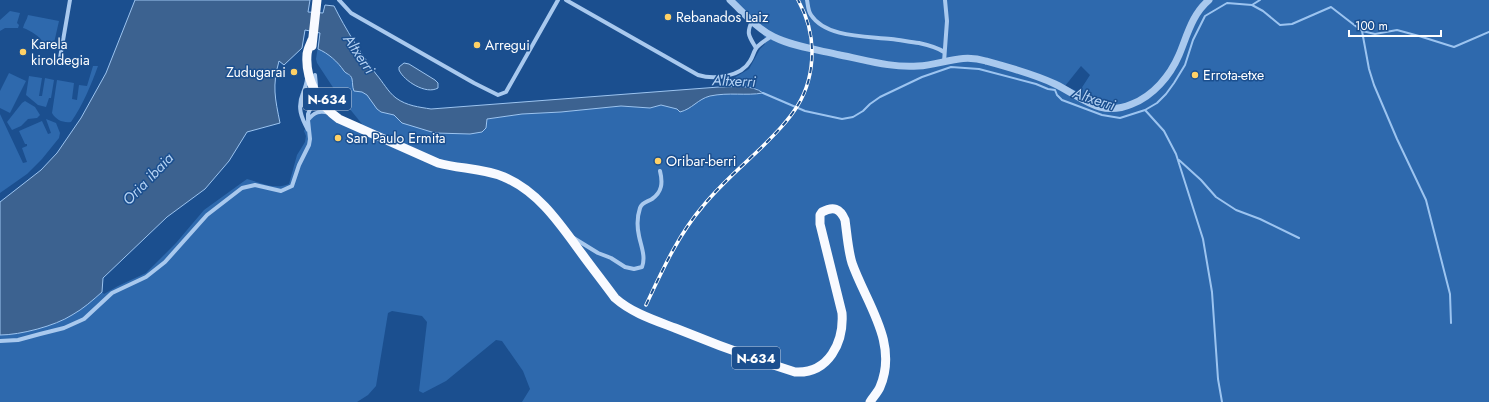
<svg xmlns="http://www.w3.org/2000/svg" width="1489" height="402" font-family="Jost,sans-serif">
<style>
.green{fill:#2e69ad;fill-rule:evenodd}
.water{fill:#3c6290;stroke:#9cc4f0}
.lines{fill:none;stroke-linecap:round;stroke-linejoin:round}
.stream{stroke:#9cc4f0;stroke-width:2}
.minor{stroke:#a9c9ee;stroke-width:4}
.tertiary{stroke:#a9c9ee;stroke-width:7}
.trunk{stroke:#f8faff;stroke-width:9}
.rail-casing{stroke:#fff;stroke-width:3.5}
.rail{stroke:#1b4f8f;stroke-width:2;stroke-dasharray:6;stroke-linecap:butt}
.poi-dot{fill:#ffd166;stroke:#1b4f8f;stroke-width:1.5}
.labels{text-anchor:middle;stroke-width:3;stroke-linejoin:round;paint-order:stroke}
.shield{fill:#1b4f8f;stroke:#bbcadd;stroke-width:1}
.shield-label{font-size:13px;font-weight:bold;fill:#fff}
.poi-label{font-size:14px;fill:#fff;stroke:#1b4f8f;text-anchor:start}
.water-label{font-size:15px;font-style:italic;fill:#b5d3f5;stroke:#1b4f8f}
</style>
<rect width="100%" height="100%" fill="#1b4f8f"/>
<path class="green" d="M727 0H1489V402H522L530 389 523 371 502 341 496 340 446 381 423 393 419 391 427 322 422 316 392 311 388 313 376 386 368 395 357 402H0V335C20 335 55 326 72 315 83 309 93 300 102 292L104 294 118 286 146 273 176 243 204 210 247 179C261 183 275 190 289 184L297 155 305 142 306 136 304 131 312 118 317 114H325L336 120 362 124 336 92 317 63 316 59 320 33 305 30 302 48 284 65 279 61 276 72 274 93 271 29H321L332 41 435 133 448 134 487 119 522 114 561 112 621 106 650 108 661 105 677 109 696 103 702 98 721 94H759L758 89 747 87H719L749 69 760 49 765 44V38L761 32ZM1081 66 1090 75 1079 92 1065 86Z
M10 11 20 13 17 23 19 25 18 28H5L0 31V20Z
M28 15 59 21 54 43 48 44 46 50C45 39 32 31 23 28 24 23 27 20 28 15Z
M93 66H98C91 85 83 105 71 122 63 123 56 120 52 113L57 80 74 83 72 99 77 100 79 85 87 86Z
M9 73 26 81 10 113 0 108V91Z
M29 76 42 78 39 96H42L45 78 54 80 51 98H49L46 107 38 105 26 95Z
M25 101 35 107 40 115 37 118 28 119 21 126 12 130 7 122 22 103Z
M0 114 23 163 27 162 22 148 27 146V144H25L19 131 42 121 48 134 51 133 46 119 56 123 60 133 59 138 42 159 27 174 0 193Z"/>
<path class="water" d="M135 0H310L308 12 323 13 325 5 334 6C346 30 360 52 376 74 383 82 388 92 396 98 407 106 419 107 431 109L719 87C733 87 752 84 763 93 746 96 729 92 710 96 698 99 692 109 680 112L677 109 661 105 650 108 621 106 561 112 522 114 487 119 486 128 482 132 470 134 435 133 402 123 394 115 381 112 377 109 367 95 362 92 354 91C352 86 353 84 352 79 351 74 346 74 344 71 338 62 328 53 318 49L320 33 305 30 302 48 284 65 279 61C272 86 275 98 280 123L247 132 229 161 205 189 167 217 103 278 102 292C93 300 83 309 72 315 55 326 20 335 0 335V202L41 170 57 153 81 118 106 73Z
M404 63 409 64 435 80 438 83V88C426 95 404 81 399 70V67Z"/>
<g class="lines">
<path class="stream" d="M1252 5 1260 0
M1362 31 1369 69 1374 85 1397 139 1426 200 1450 294 1451 323
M763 93 805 111 842 119 853 117 863 111 870 104 880 97 922 77 951 67 979 69 1036 84 1048 89 1055 90 1057 95 1062 100 1102 115 1120 118 1145 110 1157 103 1166 94 1174 83 1185 65 1193 40 1205 16 1227 3 1252 5 1263 11 1280 25 1292 24 1331 7 1362 31 1375 34 1397 30 1419 36 1454 47 1489 32
M1145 110 1164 131 1176 154 1203 239 1212 292 1218 379 1222 402
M1179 160 1201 180 1216 197 1236 210 1260 219 1299 238"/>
<path class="minor" d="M339 0 351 13 474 83 498 95 506 92 558 0
M566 0 698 75C714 80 741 77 750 61 753 57 754 50 757 47 761 43 767 39 772 36
M807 0C808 5 808 11 811 15 826 38 867 36 891 39 900 40 910 42 919 43 928 45 937 47 944 52
M752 21C746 34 749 36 756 48
M60 58 70 0
M944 62 947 21 945 0
M315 75 316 86
M307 78C307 83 305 88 303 93 297 107 301 117 308 130
M302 105C304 99 307 91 314 93
M308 119V114L316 96
M572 237 598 253 611 258 625 267 634 269 642 267C646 257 641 246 639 236 637 227 637 217 640 208 642 202 647 202 652 199 662 192 663 183 660 171
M0 341 18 340 40 334 64 328 84 319 112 293 146 277 165 262 207 215 242 188 255 185 281 191 292 186 299 165 309 145 310 139 308 120C314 112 320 110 329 113"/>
<path class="tertiary" d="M730 0C743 12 757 29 774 37 794 47 819 50 840 55 866 60 891 68 918 66 942 65 960 53 986 61 1008 67 1034 74 1055 84 1082 97 1099 118 1132 104 1153 96 1170 76 1179 55 1187 36 1192 14 1209 0"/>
<path class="trunk" d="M312 40C310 45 307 50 307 55 305 80 320 106 339 119L438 163C459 169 483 168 504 177 539 192 560 224 582 254 593 269 604 283 615 298 632 313 654 320 675 328 714 344 755 359 795 372 829 374 844 342 842 313L820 224V215L822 212C833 206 840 208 845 220 847 234 848 250 852 263 866 303 899 343 880 387 878 392 873 397 870 402
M312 46 317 0"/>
<defs>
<path id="rail" d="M646 305C662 271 678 235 703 206 720 185 741 167 761 148 790 119 812 97 812 52 812 34 807 16 798 0"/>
</defs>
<use href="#rail" class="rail-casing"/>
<use href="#rail" class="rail"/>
</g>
<g class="poi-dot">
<circle cx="668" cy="17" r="4"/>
<circle cx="477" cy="45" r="4"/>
<circle cx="23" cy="52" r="4"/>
<circle cx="294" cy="72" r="4"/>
<circle cx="1195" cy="75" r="4"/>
<circle cx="338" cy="138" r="4"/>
<circle cx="658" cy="161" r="4"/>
</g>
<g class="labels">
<g class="shield">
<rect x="303" y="88" width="48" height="22" rx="3"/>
<rect x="732" y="347" width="48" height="22" rx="3"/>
</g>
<g class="shield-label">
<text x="327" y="104">N-634</text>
<text x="756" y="363">N-634</text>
</g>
<g class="poi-label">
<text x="676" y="22">Rebanados Laiz</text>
<text x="31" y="49">Karela<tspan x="31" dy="16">kiroldegia</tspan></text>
<text x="485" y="50">Arregui</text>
<text x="286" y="77" text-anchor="end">Zudugarai</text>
<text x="1203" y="80">Errota-etxe</text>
<text x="346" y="143">San Paulo Ermita</text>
<text x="666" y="166">Oribar-berri</text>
</g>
<g class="water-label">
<text transform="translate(359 54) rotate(56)" y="5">Altxerri</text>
<text transform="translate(734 81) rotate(2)" y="5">Altxerri</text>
<text transform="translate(1094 99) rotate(18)" y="5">Altxerri</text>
<text transform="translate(148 179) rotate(-46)" y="5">Oria ibaia</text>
</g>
</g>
<path d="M1349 30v6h92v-6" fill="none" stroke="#ffffff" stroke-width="2"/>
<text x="1355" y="30" font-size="12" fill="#ffffff" stroke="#1b4f8f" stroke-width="3" paint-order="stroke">100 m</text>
</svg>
